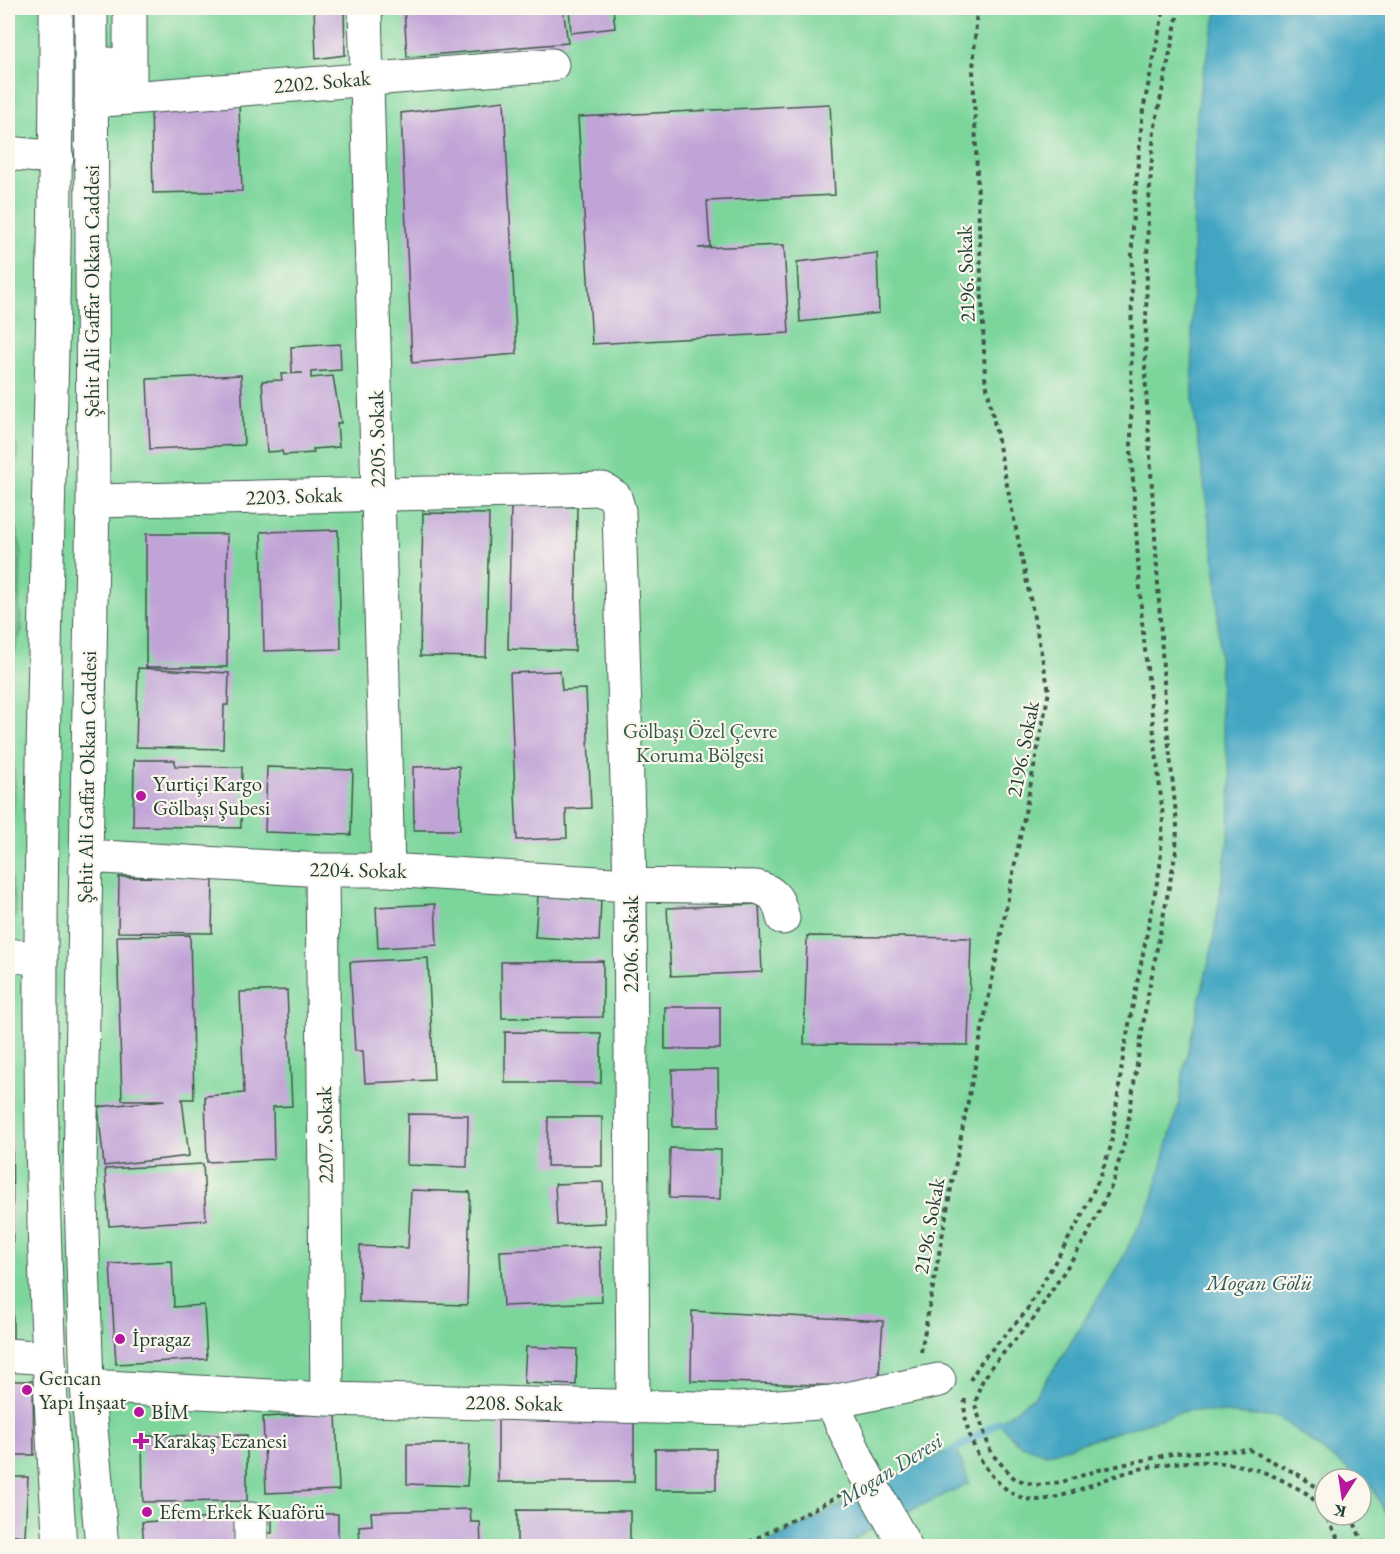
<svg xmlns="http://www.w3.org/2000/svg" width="1400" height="1554" font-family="'EB Garamond',serif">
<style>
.green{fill:#7cd69c;stroke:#4e8a68;stroke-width:1.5;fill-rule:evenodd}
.forest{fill:#65b784;stroke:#427a5c;stroke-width:1.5}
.water{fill:#43a6c3;stroke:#31727c;stroke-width:1.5}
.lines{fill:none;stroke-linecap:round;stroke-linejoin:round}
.stream{stroke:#43a6c3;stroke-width:8}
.building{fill:#c1a4d7}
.minor-casing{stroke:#3f564b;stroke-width:35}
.path{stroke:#3f564b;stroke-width:4;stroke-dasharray:4.5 4.5;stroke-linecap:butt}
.minor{stroke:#fff;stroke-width:33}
.poi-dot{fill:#b5179e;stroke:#fbf7ec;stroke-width:2}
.labels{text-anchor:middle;stroke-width:4.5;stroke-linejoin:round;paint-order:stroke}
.street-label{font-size:21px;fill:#1f3d34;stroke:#fbf7ec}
.park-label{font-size:21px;fill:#325c49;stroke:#fbf7ec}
.poi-label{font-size:21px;fill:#1f3d34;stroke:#fbf7ec;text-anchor:start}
.water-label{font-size:22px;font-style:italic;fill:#2a5c5f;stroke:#fbf7ec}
</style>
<rect width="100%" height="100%" fill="#fbf7ec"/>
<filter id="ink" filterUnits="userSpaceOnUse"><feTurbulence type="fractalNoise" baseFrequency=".0167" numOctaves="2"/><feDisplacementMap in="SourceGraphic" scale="12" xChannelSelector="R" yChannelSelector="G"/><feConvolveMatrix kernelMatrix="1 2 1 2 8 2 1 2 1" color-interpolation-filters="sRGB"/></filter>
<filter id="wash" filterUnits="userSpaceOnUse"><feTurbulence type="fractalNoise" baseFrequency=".008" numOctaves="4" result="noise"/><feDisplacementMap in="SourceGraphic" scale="24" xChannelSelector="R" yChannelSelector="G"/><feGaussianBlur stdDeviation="1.35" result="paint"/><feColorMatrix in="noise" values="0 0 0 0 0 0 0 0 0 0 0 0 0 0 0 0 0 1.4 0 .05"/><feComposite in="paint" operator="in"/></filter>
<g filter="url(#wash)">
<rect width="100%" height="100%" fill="#f4e4cb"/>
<path class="green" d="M8 8H1392V1546H8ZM1325 1479H1361V1515H1325Z"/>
<path class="forest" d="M8 429 13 435 18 456 8 480 9 504 21 548 19 606 22 630 16 644 8 694 15 787 8 863 16 911 12 928 8 932Z"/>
<path class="water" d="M1218 8H1392V1527L1373 1488 1279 1418 1188 1410 1046 1454 1017 1443 999 1422 1035 1396 1062 1357 1122 1259 1152 1201 1179 1104 1184 1068 1212 948 1229 833 1231 779 1221 718 1217 578 1193 403 1192 328 1195 129 1201 83Z
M956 1446 969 1483 873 1528 843 1546H762Z"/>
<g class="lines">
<path class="stream" d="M948 1454 999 1422"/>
</g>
<g id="blocks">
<path class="building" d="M314 8H344L345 55 316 59Z
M404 8H563L568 43 407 57Z
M569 8H613L615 28 571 33Z
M695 8H729V9L697 15Z
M504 101 517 354 412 363 401 113Z
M239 104 242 191 153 193 151 106Z
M830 104 835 195 707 201 710 247 698 248 784 245 789 333 592 344 578 117Z
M877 253 879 313 800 322 797 262Z
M340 344 341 370 311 372V378L333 376 341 423H337L339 447 313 449 314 453 283 455 282 451 267 452 262 381 282 380 281 374 303 373H292L291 347Z
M241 375 244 445 150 449 147 379Z
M511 505 577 507 575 651 508 649Z
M423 513 489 514 486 657 420 656Z
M338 530 341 649 264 651 261 532Z
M146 534H227V667H146Z
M138 668 229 673 228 705H224L223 749 136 747Z
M560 671 562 690 586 689 591 808 566 809 567 838 517 840 510 673Z
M134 760H175V766L242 767 241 828 133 826Z
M459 766 460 830H414L413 767Z
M267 767 353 770 351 835 265 832Z
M119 877 213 878 212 933 118 932Z
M538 896 601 900 599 941 535 937Z
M435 904 437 945 378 948 376 907Z
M759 904 762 972 671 976 667 908Z
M190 935 194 1099H182L189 1156 104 1166 98 1107 165 1100H122L117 936Z
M807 936 971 938 968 1045 804 1044Z
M428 958 434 1080 365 1083 363 1051H355L350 962Z
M603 961V1017L502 1018 501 962Z
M287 990 292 1106 273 1107 274 1159 207 1162 205 1096 244 1093 240 992Z
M665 1007H720V1049H665Z
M505 1032 601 1033V1083H505Z
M8 1037H12L13 1339 8 1338Z
M718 1069 719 1127H673L672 1070Z
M408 1114 468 1115 467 1167 407 1165Z
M548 1117H602V1166H547Z
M670 1148 721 1150 720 1199 669 1198Z
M203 1164 206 1220 109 1226 105 1169Z
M603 1182 605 1223 557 1225 555 1184Z
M411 1190 470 1192 467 1305 359 1302 360 1246 408 1248Z
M600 1247 602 1302 503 1306 500 1251Z
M172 1261 174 1307 204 1305 207 1359 116 1364 110 1264Z
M692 1311 883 1321 878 1387 691 1381Z
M526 1347 577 1349 576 1385 524 1383Z
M8 1381H33L34 1455H8Z
M336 1413 339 1490 266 1493 263 1417Z
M498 1419H634V1482H498Z
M247 1435V1501L143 1502 142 1436Z
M407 1444H470L467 1486 407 1484Z
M655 1449H716V1490H655Z
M8 1477H28L25 1536 8 1534Z
M470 1509 471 1522H480L481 1546H360L359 1526 372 1525 371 1512Z
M517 1510 630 1511V1546H517Z
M272 1513 338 1514V1546H265V1533H272Z
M235 1517 236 1546H144L142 1522Z
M25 1536 26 1546H8V1537Z"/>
</g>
</g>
<g filter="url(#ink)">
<use href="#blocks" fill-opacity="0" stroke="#3f564b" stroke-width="1.5"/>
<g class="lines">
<defs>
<path id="minor" d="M56 8C57 325 41 642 41 959 40 1155 46 1351 60 1546
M91 8 93 501 80 1169 87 1386 102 1546
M365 8 388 870
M109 64V73L117 81 130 86V8
M91 101 552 65
M8 153 57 158
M93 501 603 489 615 497 619 511 630 885 633 1406
M86 856 322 870H388L630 885 756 887C775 892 779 900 783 918
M322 870 327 1399
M8 955 41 959
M8 1355 48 1358
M87 1386 327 1399 738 1409 832 1402 939 1380
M832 1402 862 1468 905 1546
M251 1519V1546"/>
</defs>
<use href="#minor" class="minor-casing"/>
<path class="path" d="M1179 8 1154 131 1148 214 1145 373 1166 716 1177 825 1176 851 1146 1005 1126 1137 1112 1185 1086 1238 1034 1318 992 1366 980 1385 975 1405 991 1453 1015 1479 1036 1485 1062 1482 1099 1470 1176 1453 1250 1450 1299 1475 1325 1493
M921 1352 954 1172 1049 691 985 377 973 70 977 8
M970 1380 983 1359 1025 1313 1079 1221 1100 1177 1111 1146 1124 1050 1160 867 1163 817 1142 622 1131 450 1132 227 1143 110 1164 8
M965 1399C960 1436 995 1501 1037 1500 1063 1499 1091 1484 1115 1476 1173 1457 1238 1454 1291 1485 1297 1488 1306 1492 1311 1497 1324 1510 1333 1530 1342 1546
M1351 1515 1364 1546
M741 1546 843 1494"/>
<use href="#minor" class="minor"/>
</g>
</g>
<g class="poi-dot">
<circle cx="141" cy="796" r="6"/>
<circle cx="120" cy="1339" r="6"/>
<circle cx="27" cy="1390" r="6"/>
<circle cx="139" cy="1412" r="6"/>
<path d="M138 1432h6v6h6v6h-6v6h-6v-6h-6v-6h6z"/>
<circle cx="147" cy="1512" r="6"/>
</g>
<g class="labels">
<g class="street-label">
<text transform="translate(322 82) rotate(-5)" y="7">2202. Sokak</text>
<text transform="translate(966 274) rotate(-92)" y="7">2196. Sokak</text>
<text transform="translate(92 291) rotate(-90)" y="7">Şehit Ali Gaffar Okkan Caddesi</text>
<text transform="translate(377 439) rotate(-91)" y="7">2205. Sokak</text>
<text transform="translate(294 496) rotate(-2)" y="7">2203. Sokak</text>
<text transform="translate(1023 749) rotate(-79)" y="7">2196. Sokak</text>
<text transform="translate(87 777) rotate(-89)" y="7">Şehit Ali Gaffar Okkan Caddesi</text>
<text transform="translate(358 870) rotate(1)" y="7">2204. Sokak</text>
<text transform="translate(631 944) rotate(-90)" y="7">2206. Sokak</text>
<text transform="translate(325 1135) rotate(-91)" y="7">2207. Sokak</text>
<text transform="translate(929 1226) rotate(-80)" y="7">2196. Sokak</text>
<text transform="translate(514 1403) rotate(1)" y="7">2208. Sokak</text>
</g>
<g class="park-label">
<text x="700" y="738">Gölbaşı Özel Çevre<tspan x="700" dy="24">Koruma Bölgesi</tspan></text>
</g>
<g class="poi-label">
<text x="153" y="791">Yurtiçi Kargo<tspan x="153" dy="24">Gölbaşı Şubesi</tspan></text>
<text x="132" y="1346">İpragaz</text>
<text x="39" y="1385">Gencan<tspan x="39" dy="24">Yapı İnşaat</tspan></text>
<text x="151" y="1419">BİM</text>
<text x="153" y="1448">Karakaş Eczanesi</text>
<text x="159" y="1519">Efem Erkek Kuaförü</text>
</g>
<g class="water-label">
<text x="1259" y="1290">Mogan Gölü</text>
<text transform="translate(890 1469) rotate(-32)" y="8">Mogan Deresi</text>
</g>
</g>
<rect width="1400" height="1554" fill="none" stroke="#fbf7ec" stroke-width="30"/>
<g transform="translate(1343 1497) rotate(192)"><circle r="28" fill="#fbf7ec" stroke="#a3ada2" stroke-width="1.5"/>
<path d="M0-4.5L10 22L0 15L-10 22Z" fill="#b5179e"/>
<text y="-9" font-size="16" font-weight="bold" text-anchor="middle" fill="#1f3d34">K</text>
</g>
</svg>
